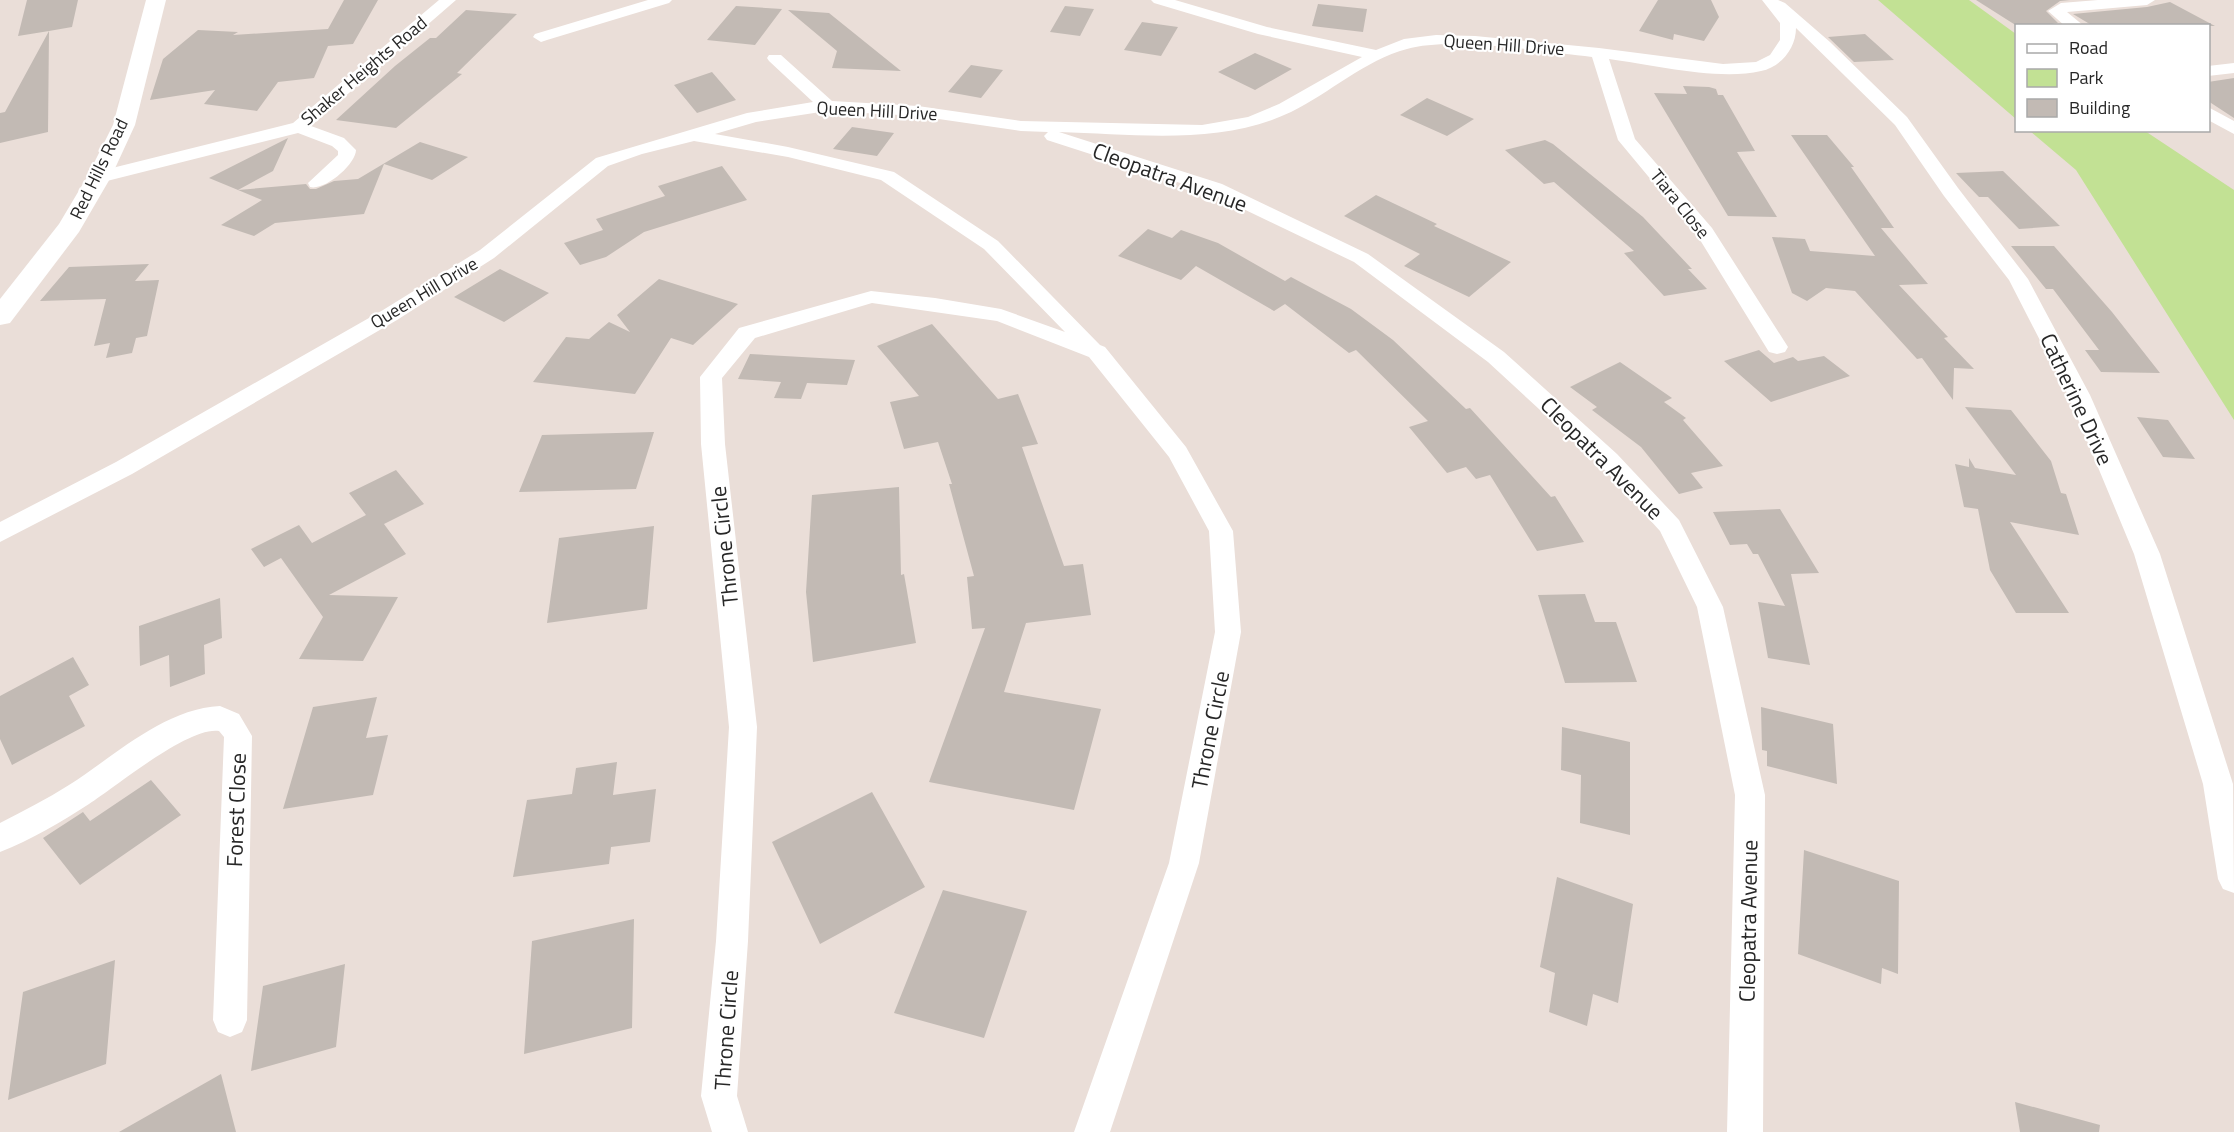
<svg xmlns="http://www.w3.org/2000/svg" width="2234" height="1132" font-family="'Titillium Web',sans-serif">
<style>
.green{fill:#c2e194}
.building{fill:#c2bab4}
.lines{fill:none;stroke-linecap:round;stroke-linejoin:round}
.street{fill:#fff;fill-rule:evenodd}
.secondary{fill:#fff;fill-rule:evenodd}
.labels{text-anchor:middle;stroke-width:4.5;stroke-linejoin:round;paint-order:stroke}
.far-street-label{font-size:18px;fill:#272727;stroke:#fff}
.street-label{font-size:22px;fill:#272727;stroke:#fff}
</style>
<rect width="100%" height="100%" fill="#eaded8"/>
<path class="green" d="M1878 0H1969L2016 34V119Z
M2030 131H2145L2234 190V420L2076 170Z"/>
<path class="building" d="M27 0H78L72 27 49 31 48 132 0 143V113L5 112 49 31 18 36Z
M344 0H378L353 44 328 46 314 78 278 82 257 111 204 104 215 90 150 100 163 59 198 30 238 32 233 35 328 29Z
M1658 0H1711L1719 17 1704 41 1674 34 1673 40 1639 31Z
M1976 0H2070L2060 1 2046 11 2058 23 2039 26H2017Z
M2170 2 2215 26H2093L2073 14 2147 7Z
M1318 4 1367 9 1363 32 1312 26Z
M736 6 782 9 755 45 707 40Z
M1065 6 1094 9 1080 36 1050 32Z
M466 10 517 14 457 73 462 74 396 128 336 120 395 66 430 38H436Z
M788 10 829 13 901 71 832 68 837 51Z
M1142 22 1178 27 1161 56 1124 50Z
M1865 34 1894 60 1854 62 1828 37Z
M1255 53 1292 69 1255 90 1218 72Z
M971 65 1003 70 981 98 948 92Z
M712 72 736 100 697 113 674 85Z
M2234 78V118L2208 101V82Z
M1683 86 1709 87 1716 89 1718 95H1723L1755 151 1737 152 1777 217 1728 216 1654 93 1687 94Z
M1427 98 1474 119 1447 136 1400 115Z
M852 127 894 133 877 156 833 149Z
M1791 135H1827L1854 167H1851L1894 228H1881L1928 284 1899 285 1948 337 1944 338 1974 369 1954 368 1953 400 1922 358 1917 359 1855 291 1826 288 1807 301 1792 293 1772 237 1805 239 1810 251 1875 256Z
M288 138 273 171 238 190 209 178Z
M1545 140 1553 144 1643 217 1692 269H1688L1707 289 1664 296 1624 253 1634 251 1554 182 1544 184 1505 150Z
M420 142 468 157 432 180 384 164 364 214 275 223 254 236 221 225 262 200 238 190 306 184 310 189H316L334 181 358 179Z
M722 166 747 200 644 232 606 257 580 265 564 243 603 230 596 219 665 196 658 186Z
M2003 171 2060 226 2019 229 1988 197H1979L1956 173Z
M1376 195 1437 224 1434 226 1511 262 1469 297 1404 266 1420 254 1344 216Z
M1148 229 1172 238 1181 230 1218 243 1285 281 1291 277 1351 309 1393 340 1466 409 1470 408 1551 497 1555 496 1584 542 1537 551 1490 475 1476 479 1466 467 1447 473 1409 427 1428 421 1356 350 1349 353 1285 304 1274 311 1196 266 1181 280 1118 256Z
M2011 246H2054L2112 312 2160 373 2101 372 2085 350H2099L2053 289H2046Z
M149 264 135 281 159 280 147 336 136 338 132 353 106 358 110 343 94 346 106 299 40 301 69 267Z
M500 269 506 272 549 293 504 322 454 297Z
M659 279 738 304 693 345 671 338 635 394 533 382 566 337 589 339 609 322 630 332 617 315Z
M932 324 998 399 1018 394 1038 444 1022 447 1064 566 1083 564 1091 615 1026 623 1004 692 1101 709 1074 810 929 782 985 628 972 629 967 577 974 576 949 484H952L938 442 904 449 890 402 919 396 877 346Z
M1759 350 1774 363 1793 357 1798 361 1824 356 1850 376 1771 402 1724 361Z
M750 354 855 360 847 385 807 383 801 399 774 398 781 382 738 379Z
M1620 362 1672 398 1664 402 1686 418 1683 420 1723 466 1691 473 1703 488 1679 494 1641 447 1592 410 1597 407 1570 387Z
M1965 407 2011 410 2051 461 2061 493 2066 494 2079 535 2010 522 2069 613H2016L1990 570 1978 509 1964 507 1955 464 1969 467V458L1975 468 2016 475Z
M2137 417 2168 420 2195 459 2163 457Z
M654 432 636 489 519 492 542 435Z
M396 470 424 504 384 524 406 554 329 595 398 597 363 661 299 659 323 617 281 558 264 567 251 549 299 525 312 543 366 515 349 493Z
M899 487 901 575 904 574 916 643 813 662 806 592 812 495Z
M1780 509 1819 573 1791 574 1810 665 1768 658 1758 602 1785 606 1758 554H1753L1747 544 1730 545 1713 512Z
M654 526 647 609 547 623 559 538Z
M1585 594 1595 622H1616L1637 682 1565 683 1538 595Z
M220 598 222 638 204 645 205 674 170 687 169 655 140 666 139 626Z
M73 657 89 685 69 696 85 726 12 765 0 739V696Z
M377 697 366 738 388 735 373 795 283 809 313 707Z
M1761 707 1833 724 1837 784 1767 766V751L1762 750Z
M1562 727 1630 742V835L1580 823 1581 775 1561 770Z
M617 762 613 795 656 789 650 842 611 847 609 864 513 877 527 800 572 794 576 768Z
M151 780 181 815 80 885 43 838 83 812 90 821Z
M872 792 925 887 820 944 772 842Z
M1804 850 1899 881 1898 974 1882 968 1881 984 1798 954Z
M1557 877 1633 904 1618 1003 1593 994 1587 1026 1549 1012 1555 973 1540 967Z
M943 890 1027 911 984 1038 894 1013Z
M634 919 632 1028 524 1054 532 941Z
M115 960 106 1064 8 1100 23 992Z
M345 964 336 1047 251 1071 263 986Z
M221 1074 236 1132H119Z
M2015 1102 2100 1125 2099 1132H2020Z"/>
<g class="lines">
<path class="street" d="M439 0H456L311 126 344 138 356 150C356 164 325 191 310 187L308 183 338 155V151L332 146 298 133 99 183 92 181 90 177 92 173 293 123Z
M648 0H672L669 3 547 40 541 42 533 37 535 34Z
M1151 0H1175L1267 27 1376 50 1404 39 1436 35 1475 36 1599 48 1723 64 1756 62 1770 55 1780 40V23L1762 0H1778L1785 3 1830 42 1907 117 1958 188 2028 279 2090 395 2160 554 2233 784 2234 893 2223 889 2218 879 2203 784 2134 554 2068 395 2009 280 1944 196 1895 125 1796 28C1796 48 1781 67 1761 71 1719 81 1653 65 1609 59L1635 139 1712 228 1788 347 1785 352 1777 354 1769 352 1697 235 1618 140 1592 57C1543 52 1452 36 1407 49 1365 60 1330 93 1291 112 1220 146 1135 134 1059 132L1222 184 1368 254 1504 352 1617 454 1679 520 1723 607 1765 795 1763 1132H1727L1735 795 1697 607 1660 531 1601 466 1488 362 1354 262 1208 192 1047 140 1044 136 1048 132 1021 131 918 116 827 111 756 122 715 134 788 147 894 172 998 241 1100 345 1105 347 1186 447 1233 531 1241 632 1199 863 1110 1132H1074L1169 863 1215 632 1209 531 1169 457 1089 357 997 321 872 303 755 338 722 378 725 444 757 727 748 941 737 1096 748 1132H712L701 1096 716 941 729 727 701 444 700 377 739 328 871 291 935 298 1001 309 1065 332 984 249 881 180 788 157 694 141 642 154 608 166 494 258 397 320 132 474 0 542V522L116 462 383 310 480 250 596 158 747 113 813 102 769 61 767 58 769 55H781L832 101 918 106 1021 121 1202 125 1248 117 1279 104 1362 57 1258 34 1154 3Z
M2098 0H2155L2147 5 2067 12 2084 26H2065L2048 11 2061 3Z
M2234 63V73L2208 76V66Z
M2208 107 2234 121V134L2208 120Z
M220 706 239 714 252 736 247 1020 242 1032 230 1037 218 1032 213 1020 224 737 219 731C189 726 117 786 89 804 61 822 31 840 0 852V823C23 811 47 799 69 785 115 756 163 709 220 706Z"/>
<path class="secondary" d="M146 0H166L135 125 111 177 79 232 10 323 0 325V299L59 224 87 177 113 125Z"/>
</g>
<g class="labels">
<g class="far-street-label">
<text transform="translate(1504 45) rotate(4)" y="6">Queen Hill Drive</text>
<text transform="translate(364 71) rotate(-40)" y="6">Shaker Heights Road</text>
<text transform="translate(877 111) rotate(3)" y="6">Queen Hill Drive</text>
<text transform="translate(99 169) rotate(-64)" y="6">Red Hills Road</text>
<text transform="translate(1680 204) rotate(51)" y="6">Tiara Close</text>
<text transform="translate(424 293) rotate(-31)" y="6">Queen Hill Drive</text>
</g>
<g class="street-label">
<text transform="translate(1170 177) rotate(20)" y="8">Cleopatra Avenue</text>
<text transform="translate(2077 399) rotate(65)" y="8">Catherine Drive</text>
<text transform="translate(1602 458) rotate(45)" y="8">Cleopatra Avenue</text>
<text transform="translate(724 546) rotate(-96)" y="8">Throne Circle</text>
<text transform="translate(1210 730) rotate(-79)" y="8">Throne Circle</text>
<text transform="translate(236 810) rotate(-88)" y="8">Forest Close</text>
<text transform="translate(1748 921) rotate(-89)" y="8">Cleopatra Avenue</text>
<text transform="translate(726 1030) rotate(-86)" y="8">Throne Circle</text>
</g>
</g>
<rect x="2015" y="24" width="195" height="108" fill="#ffffff" stroke="#a9a9a9" stroke-width="1.5"/>
<rect x="2027" y="44" width="30" height="9" fill="#ffffff" stroke="#a9a9a9" stroke-width="1.5"/>
<text x="2069" y="54" font-size="18" fill="#272727">Road</text>
<rect x="2027" y="69" width="30" height="18" fill="#c2e194" stroke="#a9a9a9" stroke-width="1.5"/>
<text x="2069" y="84" font-size="18" fill="#272727">Park</text>
<rect x="2027" y="99" width="30" height="18" fill="#c2bab4" stroke="#a9a9a9" stroke-width="1.5"/>
<text x="2069" y="114" font-size="18" fill="#272727">Building</text>
</svg>
